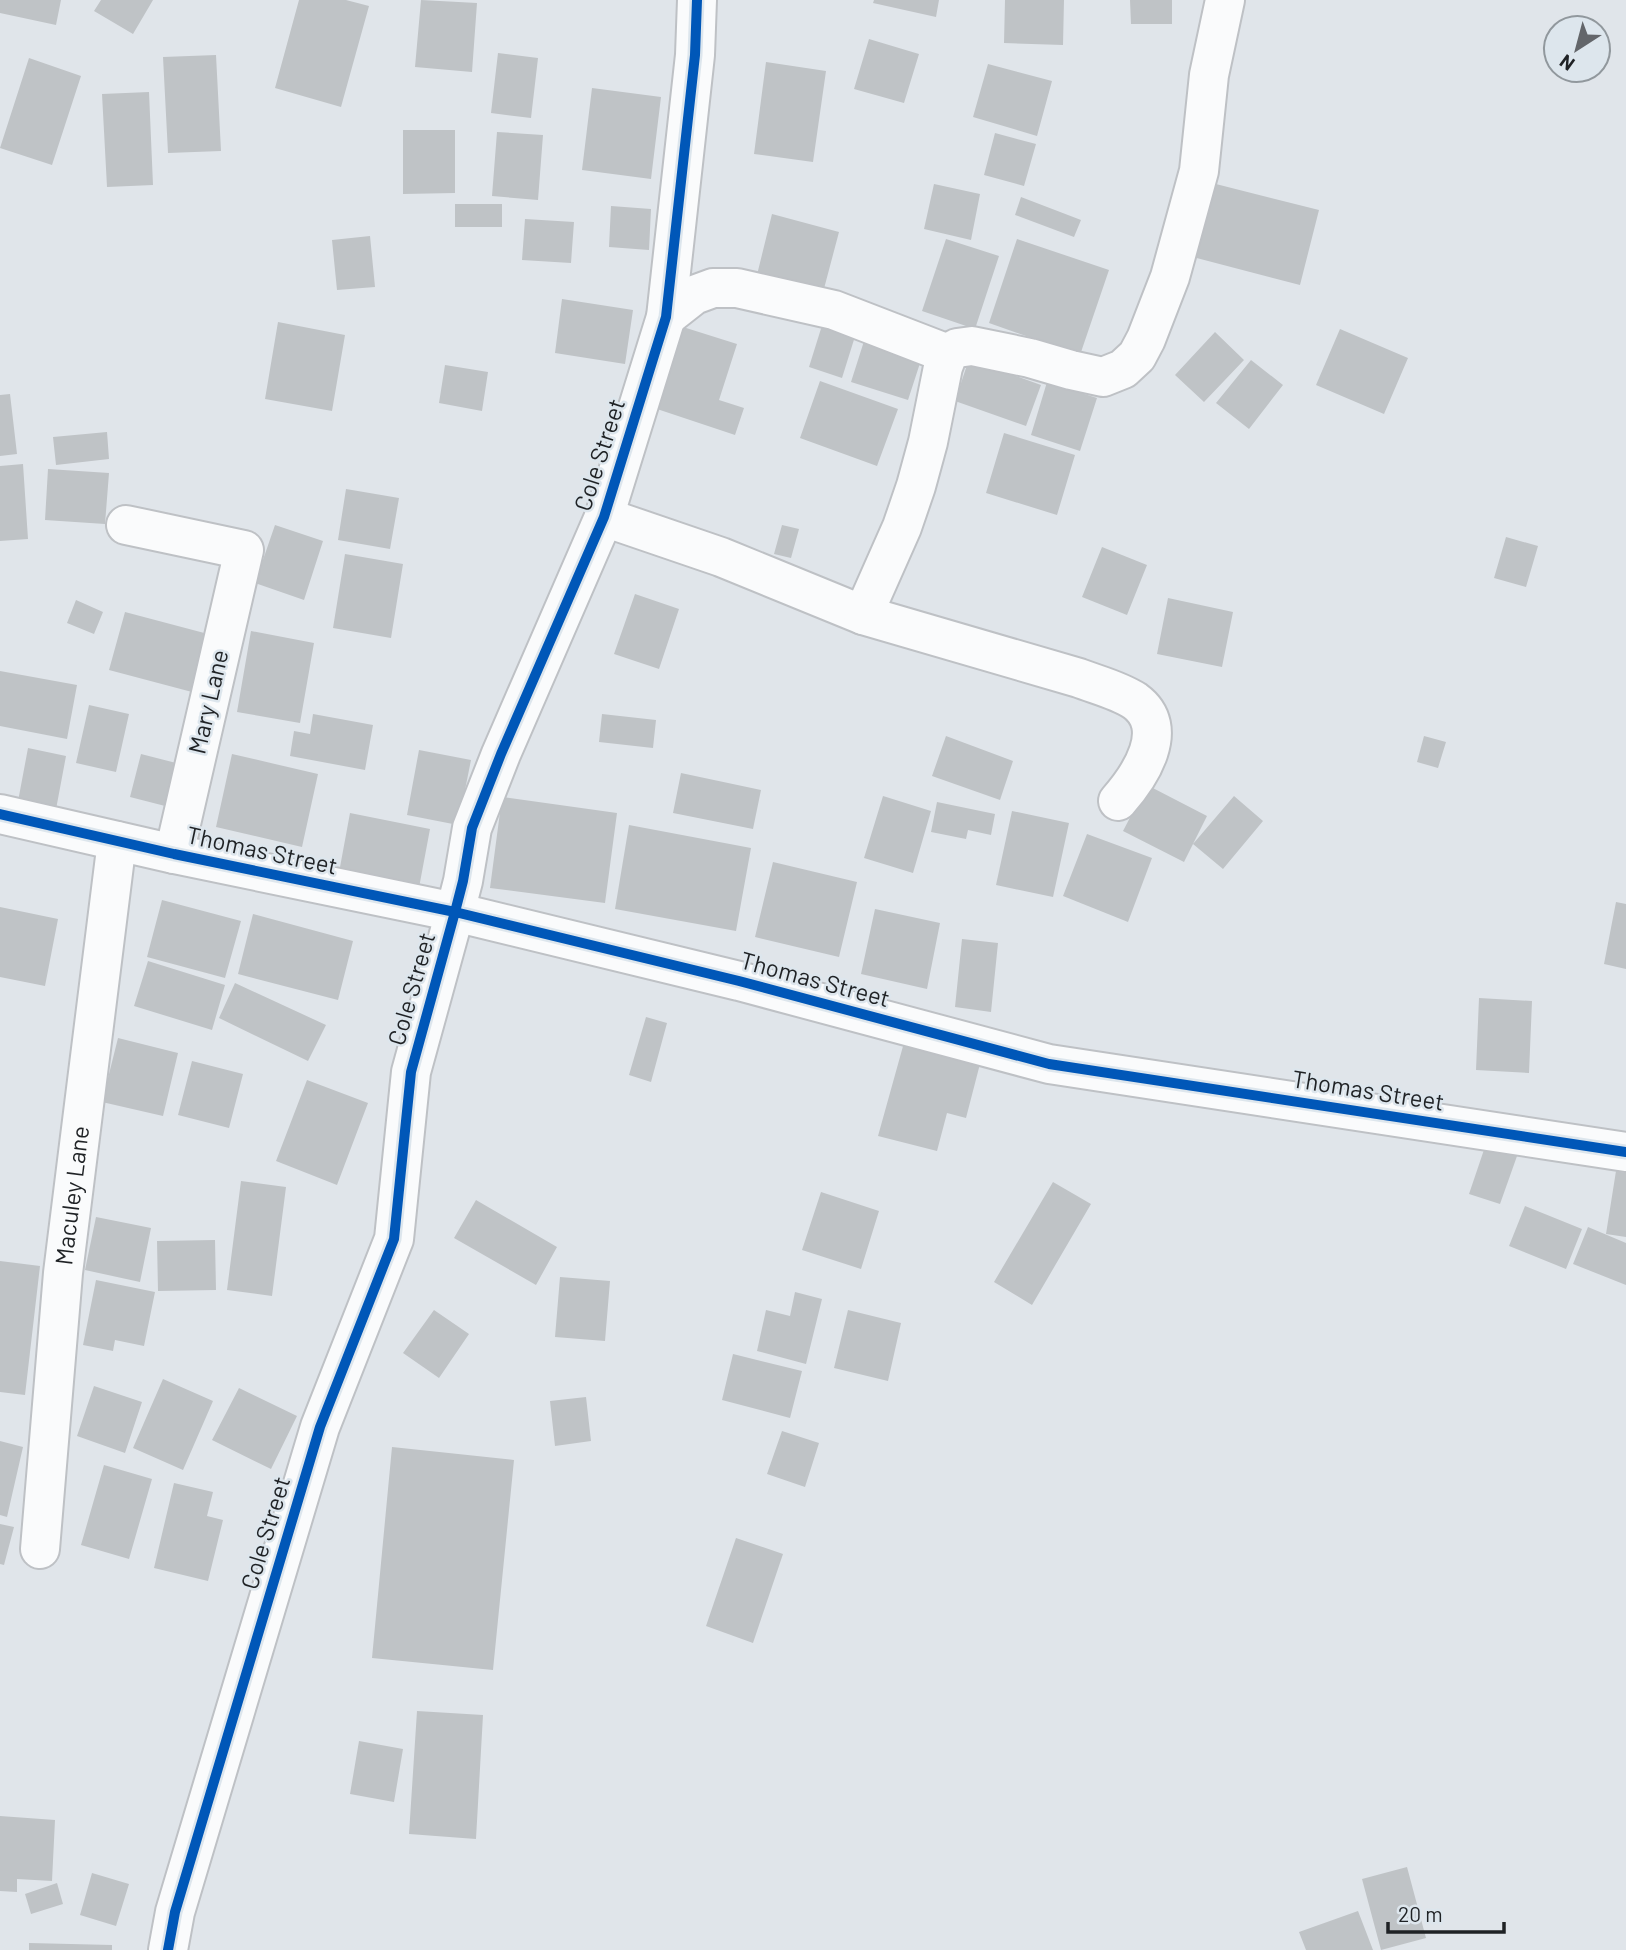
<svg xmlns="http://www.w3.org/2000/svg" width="1626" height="1950" font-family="Barlow,sans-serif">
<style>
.building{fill:#bfc3c6}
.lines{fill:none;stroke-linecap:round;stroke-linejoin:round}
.minor-casing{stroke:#bec1c5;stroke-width:42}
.minor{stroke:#fafbfc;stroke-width:38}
.cycleway-casing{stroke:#dde6ed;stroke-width:15}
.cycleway{stroke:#0057b8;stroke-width:10}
.labels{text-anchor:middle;stroke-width:5;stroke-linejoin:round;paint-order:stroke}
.street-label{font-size:24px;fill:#1f2225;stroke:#dde6ed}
</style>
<rect width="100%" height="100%" fill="#e0e5ea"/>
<path class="building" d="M0 0H61L56 25 0 13Z
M101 0H153L133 34 94 11Z
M299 0H346L369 6 341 107 275 88Z
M421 0 477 3 472 72 415 67Z
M874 0H939L936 17 873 3Z
M1005 0H1064L1063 45 1004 43Z
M1130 0H1172V24H1131Z
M869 39 919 54 904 103 854 89Z
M498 53 538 58 531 118 491 113Z
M216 55 221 151 168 153 163 57Z
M29 58 81 76 52 165 0 148Z
M766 62 826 71 813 162 754 154Z
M988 64 1052 81 1037 136 973 117Z
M592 88 661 97 651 179 582 170Z
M149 92 153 185 107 187 102 94Z
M403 130H455V193L403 194Z
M497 132 543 135 538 200 492 196Z
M995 133 1036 144 1024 186 984 175Z
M1208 182 1319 210 1300 285 1189 256Z
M934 184 980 194 971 240 924 229Z
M1021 197 1081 220 1074 237 1015 215Z
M455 204H502V227H455Z
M611 206 651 209 649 250 609 247Z
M772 214 839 232 821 300 755 283Z
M525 219 574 222 571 263 522 260Z
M370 236 375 287 337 290 332 240Z
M946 239 999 256 975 329 922 311Z
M1017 239 1109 270 1080 355 989 323Z
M562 299 633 310 625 364 555 353Z
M824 319 857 330 842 378 809 367Z
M278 322 345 335 332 411 265 399Z
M683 327 737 344 719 400 744 408 735 435 657 409Z
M1340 329 1408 358 1384 414 1316 385Z
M1215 332 1244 360 1204 402 1175 375Z
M865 338 922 357 908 400 851 382Z
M969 359 1041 385 1026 426 955 401Z
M1251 360 1283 385 1249 429 1216 403Z
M445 365 488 372 482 411 439 403Z
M820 381 898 409 877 466 800 438Z
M1047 382 1097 398 1080 451 1031 435Z
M10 394 17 454 0 456V395Z
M107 432 109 459 56 465 53 437Z
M1004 433 1075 455 1057 515 986 493Z
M23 464 28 539 0 541V466Z
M48 469 109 473 105 524 45 520Z
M346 489 399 498 390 549 338 540Z
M275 525 323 541 304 600 255 583Z
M782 525 799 529 791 558 774 554Z
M1506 537 1538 546 1526 587 1494 578Z
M1102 547 1147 565 1127 615 1082 597Z
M345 554 403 564 391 638 333 628Z
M635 594 679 609 659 669 614 654Z
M1168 598 1233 612 1222 667 1157 654Z
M76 600 103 612 94 634 67 623Z
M125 612 208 634 192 692 109 670Z
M251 631 314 643 300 723 237 712Z
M0 671 77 685 67 739 0 726Z
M89 705 129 714 116 772 76 763Z
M313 714 373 725 365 770 290 756 294 731 310 734Z
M602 714 656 720 653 748 599 742Z
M946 736 1013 761 1000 800 932 776Z
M1424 736 1446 742 1438 768 1417 762Z
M28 748 66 756 54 820 16 812Z
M419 750 471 760 458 825 407 815Z
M141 754 180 764 169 807 130 797Z
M232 754 318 774 302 847 216 827Z
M681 773 761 790 753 829 673 813Z
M1147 785 1207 816 1184 862 1123 831Z
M883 796 931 811 913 873 864 858Z
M1234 796 1263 821 1223 869 1193 844Z
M502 797 617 813 605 903 490 888Z
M937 802 995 814 991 835 968 830 966 839 931 832Z
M1012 811 1069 823 1053 897 996 885Z
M350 813 430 829 418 893 338 878Z
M629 825 751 848 736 931 615 909Z
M1087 834 1152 858 1128 922 1063 896Z
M773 862 857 882 839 957 755 937Z
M162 900 241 921 225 978 147 957Z
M1616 902 1626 904V969L1604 964Z
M0 907 58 919 45 986 0 977Z
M875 909 940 923 927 989 861 974Z
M253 914 353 941 338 1000 238 974Z
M962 939 998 943 991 1012 955 1007Z
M148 961 225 985 212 1030 134 1006Z
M235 983 326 1025 308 1061 219 1018Z
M1479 998 1532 1001 1529 1073 1476 1070Z
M646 1017 667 1023 651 1082 629 1075Z
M118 1038 178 1053 163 1116 102 1102Z
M905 1039 981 1060 966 1118 947 1113 937 1151 878 1136Z
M192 1061 243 1074 229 1128 178 1115Z
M307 1080 368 1103 337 1185 276 1161Z
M1490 1132 1522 1142 1500 1204 1469 1194Z
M1616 1171 1626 1173V1237L1606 1234Z
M241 1181 286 1187 272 1296 227 1290Z
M1053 1182 1091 1204 1032 1305 994 1282Z
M821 1192 879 1211 861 1269 802 1250Z
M476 1200 557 1247 536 1285 454 1238Z
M1525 1206 1582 1229 1566 1269 1509 1246Z
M96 1217 151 1228 140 1282 85 1270Z
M1588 1227 1626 1243V1285L1573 1264Z
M215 1240 216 1290 158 1291 157 1241Z
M0 1261 40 1266 25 1395 0 1392Z
M560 1277 610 1281 605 1341 555 1337Z
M96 1280 155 1292 144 1346 115 1340 113 1351 83 1345Z
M795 1292 822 1299 806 1364 757 1351 766 1310 790 1316Z
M434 1310 469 1334 439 1378 403 1353Z
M848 1310 901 1323 888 1381 834 1368Z
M733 1354 802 1371 790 1418 722 1400Z
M163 1379 213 1401 183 1470 133 1448Z
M94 1386 142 1402 125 1453 77 1436Z
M239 1388 297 1416 271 1469 212 1440Z
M586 1397 591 1441 555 1446 550 1401Z
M782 1431 819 1443 805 1487 767 1474Z
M0 1441 23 1447 7 1517 0 1515Z
M392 1447 514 1460 493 1670 372 1658Z
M104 1465 152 1479 129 1559 81 1545Z
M174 1483 213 1492 207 1516 223 1520 208 1581 154 1568Z
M0 1524 14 1527 4 1565 0 1564Z
M736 1538 783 1554 753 1643 706 1626Z
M417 1711 483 1715 476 1839 409 1834Z
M359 1741 403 1749 394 1802 350 1794Z
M0 1816 55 1820 52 1881 17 1879V1892L0 1891Z
M1407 1867 1426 1938 1381 1950 1362 1879Z
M92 1873 129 1884 116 1926 80 1915Z
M57 1883 63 1904 31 1914 25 1894Z
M1358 1911 1373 1950H1306L1299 1932Z
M29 1943 112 1945V1950H29Z"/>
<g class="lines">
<defs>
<g id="minor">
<path d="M666 317 694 295 713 288H737L834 310 948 354"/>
<path d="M604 517 721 557 863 615 1079 678C1097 685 1118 690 1135 701 1172 728 1140 776 1118 801"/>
<path d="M126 525 244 550 174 854"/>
<path d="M863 615 902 527 916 486 928 442 943 367 948 354 957 348 972 346 1030 358 1071 370 1103 377 1123 369 1137 356 1146 339 1170 277 1199 171 1209 75 1225 0"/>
<path d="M0 814 174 854 455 912 739 981 1049 1064 1626 1152"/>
<path id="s1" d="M40 1549 63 1273 117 841"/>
<path d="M168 1950 175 1912 320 1427 394 1239 411 1072 455 912 463 881 472 828 501 754 604 517 666 317 695 55 697 0"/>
</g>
</defs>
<use href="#minor" class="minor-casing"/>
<use href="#minor" class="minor"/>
<defs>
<path id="cycleway" d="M0 814 174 854 455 912 739 981 1049 1064 1626 1152
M168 1950 175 1912 320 1427 394 1239 411 1072 455 912 463 881 472 828 501 754 604 517 666 317 695 55 697 0"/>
</defs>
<use href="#cycleway" class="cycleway-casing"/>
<use href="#cycleway" class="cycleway"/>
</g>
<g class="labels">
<g class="street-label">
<text transform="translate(600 455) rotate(-72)" y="8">Cole Street</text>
<text transform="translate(209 702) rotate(-77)" y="8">Mary Lane</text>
<text transform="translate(262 851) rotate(12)" y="8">Thomas Street</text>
<text transform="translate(815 980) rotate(15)" y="8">Thomas Street</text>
<text transform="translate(412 989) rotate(-74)" y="8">Cole Street</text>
<text transform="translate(1368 1091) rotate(9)" y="8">Thomas Street</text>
<text dy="8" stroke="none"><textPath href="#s1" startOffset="355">Maculey Lane</textPath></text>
<text transform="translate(266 1533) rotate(-73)" y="8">Cole Street</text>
</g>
</g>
<g transform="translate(1577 49) rotate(216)"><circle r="33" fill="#dde6ed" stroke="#91989d" stroke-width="2"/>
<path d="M0-5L12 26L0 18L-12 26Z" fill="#63666a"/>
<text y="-10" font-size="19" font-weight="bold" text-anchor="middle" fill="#1f2225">N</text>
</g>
<path d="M1388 1922v10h116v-10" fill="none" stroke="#1f2225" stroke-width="3.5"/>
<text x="1398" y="1922" font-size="21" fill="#1f2225" stroke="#dde6ed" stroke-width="5" paint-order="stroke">20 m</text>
</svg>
